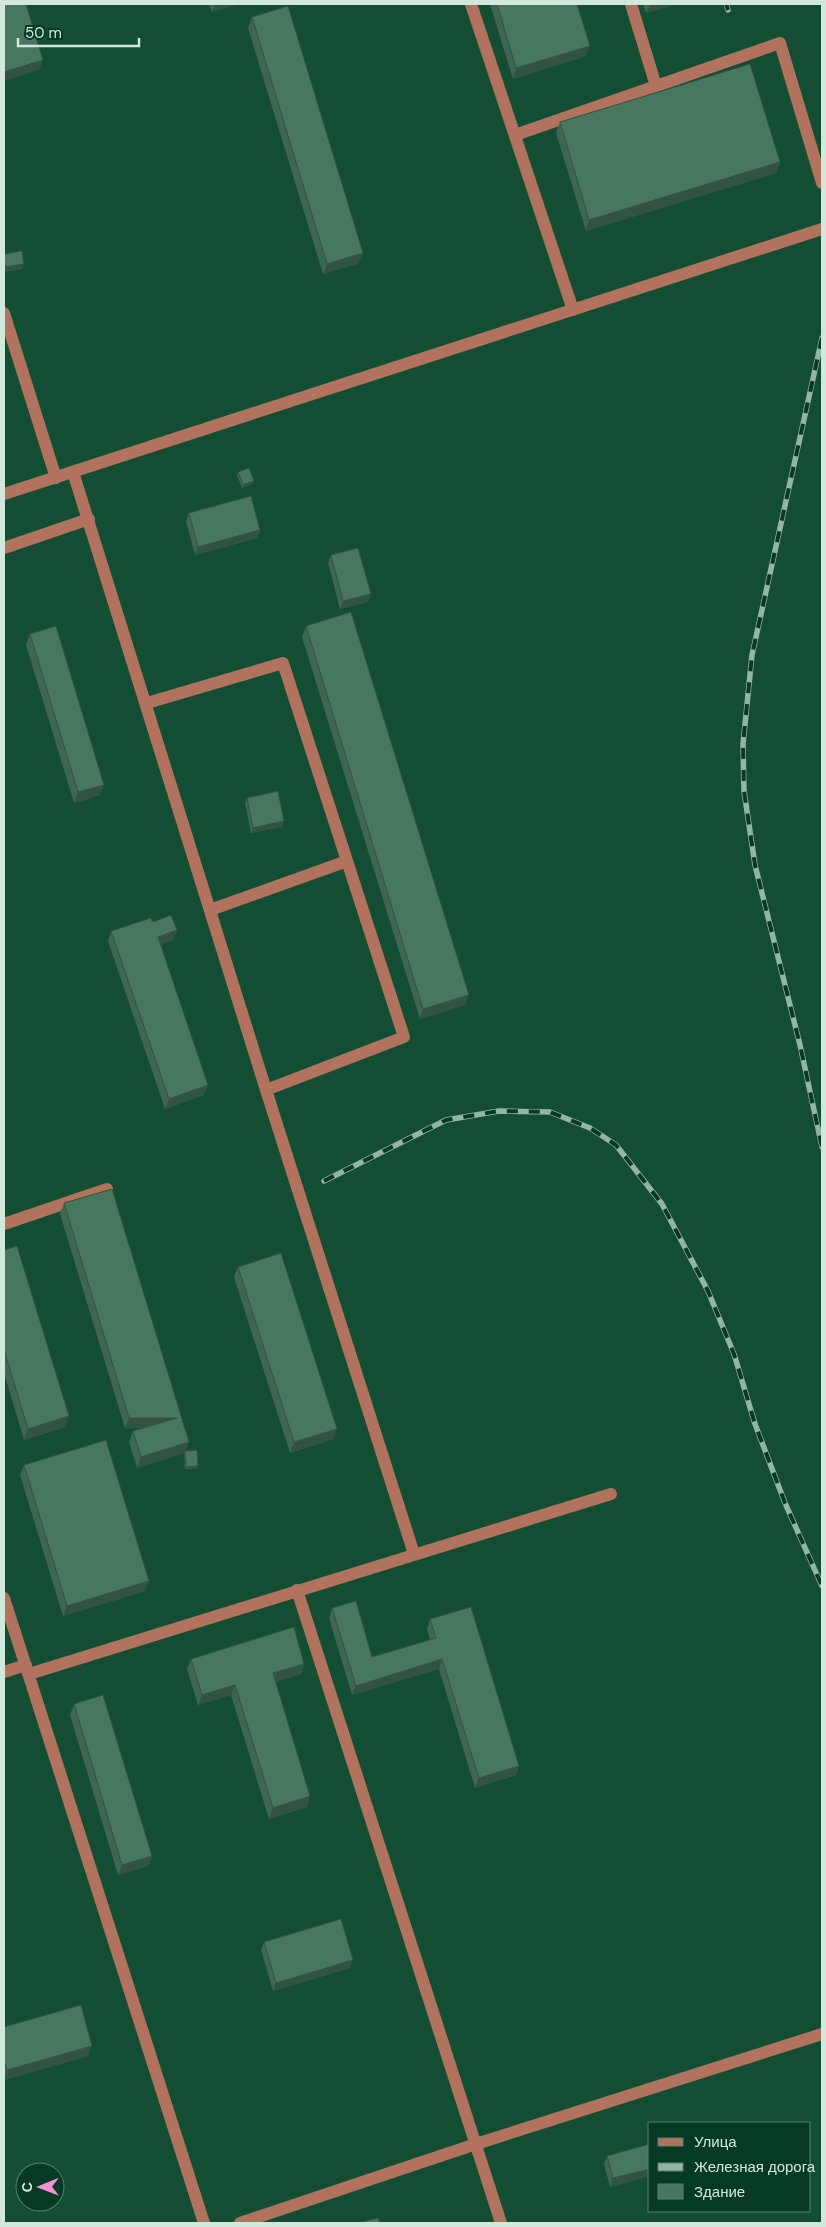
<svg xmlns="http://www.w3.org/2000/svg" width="826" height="2227" font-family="'DM Sans',sans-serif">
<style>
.built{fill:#134e34;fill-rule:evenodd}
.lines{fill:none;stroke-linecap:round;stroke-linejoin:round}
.minor{stroke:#b1735e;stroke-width:12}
.rail-casing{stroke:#95b5a4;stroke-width:5.5}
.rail{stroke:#073a25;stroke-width:4;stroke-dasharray:11;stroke-linecap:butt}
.wall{fill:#3e6652}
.shaded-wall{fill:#325342}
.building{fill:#48775f;stroke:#325342}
</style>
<rect width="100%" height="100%" fill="#15442f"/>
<path class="built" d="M4 4H822V2223H4ZM650 2123H810V2211H650ZM25 2172H55V2202H25Z"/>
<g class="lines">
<path class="minor" d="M471 4 573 310
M631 4 656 86
M515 135 780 43 822 183
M4 313 56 478
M73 472 266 1090 414 1554
M4 494 822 229
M4 548 89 519
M147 703 283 663 404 1037 266 1090
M210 910 347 861
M4 1224 107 1189
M297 1590 501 2223
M4 1598 204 2223
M4 1672 26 1665
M29 1674 611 1494
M240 2223 476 2144 822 2034"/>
<defs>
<path id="rail" d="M726 4 728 10
M822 338 752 655 743 744 744 791 755 865 800 1045 822 1147
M324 1181 446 1120 499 1111 550 1112 590 1128 616 1145 662 1204 708 1291 734 1354 755 1424 785 1503 822 1586"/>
</defs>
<use href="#rail" class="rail-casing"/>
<use href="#rail" class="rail"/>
</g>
<path class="wall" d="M209 4H238L212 12Z
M490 4H577L586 56 513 79Z
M643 4H677L646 13Z
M252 17 359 263 323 274 248 28Z
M560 122 780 162 776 173 586 231 556 133Z
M4 254 24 264 22 269 4 272Z
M238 472 253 484 242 488 237 475Z
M189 513 260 530 257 538 195 555 186 521Z
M331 555 371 594 368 602 340 609 328 563Z
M306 626 465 1005 420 1019 302 637Z
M30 634 100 795 74 803 26 645Z
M247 798 284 821 282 827 251 833 245 803Z
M153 922 177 930 173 940 160 945 204 1095 165 1109 108 941 111 931Z
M64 1203 186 1451 197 1469H185L184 1453 137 1468 129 1442 133 1431 142 1428H125L60 1214Z
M4 1250 65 1427 24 1440 4 1373Z
M238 1267 337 1429 333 1439 290 1453 234 1277Z
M24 1465 145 1591 63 1616 20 1475Z
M332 1608 372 1657 430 1640 427 1629 430 1619 516 1775 475 1788 439 1669 352 1695 329 1618Z
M191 1659 304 1664 301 1674 276 1682 307 1807 269 1819 231 1695 198 1705 187 1669Z
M74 1704 152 1856 148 1866 118 1875 70 1715Z
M264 1942 350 1968 273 1991 261 1950Z
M4 2027 88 2056 4 2080Z
M650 2144V2176L610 2187 604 2164 607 2156Z"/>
<path class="shaded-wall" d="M215 4H238L212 12Z
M650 4H677L646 13Z
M590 46 586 56 513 79 516 68Z
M43 60 39 70 4 81V72Z
M780 162 776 173 586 231 589 220Z
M363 253 359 263 323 274 327 264Z
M24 264 22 269 4 272 5 267Z
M254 481 253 484 242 488 243 485Z
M260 530 257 538 195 555 198 547Z
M371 594 368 602 340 609 343 601Z
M104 785 100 795 74 803 78 792Z
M284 821 282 827 251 833 253 828Z
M177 930 173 940 154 948 158 937Z
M469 995 465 1005 420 1019 423 1009Z
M208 1085 204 1095 165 1109 169 1099Z
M69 1416 65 1427 24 1440 28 1429Z
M129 1418H177L173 1428H125Z
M337 1429 333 1439 290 1453 294 1442Z
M189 1442 185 1453V1451L184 1453 137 1468 141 1457Z
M198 1466 197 1469H185L186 1467Z
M149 1581 145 1591 63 1616 67 1606Z
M442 1659 439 1669 352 1695 356 1686Z
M304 1664 301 1674 269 1684 273 1673Z
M235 1685 231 1695 198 1705 202 1695Z
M519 1766 516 1775 475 1788 479 1778Z
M310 1796 307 1807 269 1819 273 1808Z
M152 1856 148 1866 118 1875 122 1865Z
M353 1960 350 1968 273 1991 276 1983Z
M92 2046 88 2056 4 2080 7 2070Z
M650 2169V2176L610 2187 613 2178Z"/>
<path class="building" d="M4 4H26L43 60 4 72Z
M497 4H577L590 46 516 68Z
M288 6 363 253 327 264 252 17Z
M750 64 780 162 589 220 560 122Z
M22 251 24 264 5 267 4 254Z
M249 468 254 481 243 485 238 472Z
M251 496 260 530 198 547 189 513Z
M358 548 371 594 343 601 331 555Z
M351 612 469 995 423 1009 306 626Z
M56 626 104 785 78 792 30 634Z
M278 791 284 821 253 828 247 798Z
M171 915 177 930 158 937 208 1085 169 1099 111 931 151 918 153 922Z
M112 1189 189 1442 141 1457 133 1431 177 1418H129L64 1203Z
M17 1246 69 1416 28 1429 4 1350V1250Z
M281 1253 337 1429 294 1442 238 1267Z
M106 1440 149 1581 67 1606 24 1465Z
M197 1450 198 1466 186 1467 185 1451Z
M356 1601 372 1657 436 1638 430 1619 471 1607 519 1766 479 1778 442 1659 356 1686 332 1608Z
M294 1627 304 1664 273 1673 310 1796 273 1808 235 1685 202 1695 191 1659Z
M103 1695 152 1856 122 1865 74 1704Z
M341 1919 353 1960 276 1983 264 1942Z
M81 2005 92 2046 7 2070 4 2060V2027Z
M650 2144V2169L613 2178 607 2156Z
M378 2218 380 2223H358Z"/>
<rect width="826" height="2227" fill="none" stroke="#d0e9da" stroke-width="10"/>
<rect x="648" y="2122" width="162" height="90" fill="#073a25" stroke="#57806d"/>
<rect x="658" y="2138" width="25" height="8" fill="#b1735e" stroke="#57806d"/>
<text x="694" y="2147" font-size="15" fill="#d0e9da">Улица</text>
<rect x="658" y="2163" width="25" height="8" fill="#95b5a4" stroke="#57806d"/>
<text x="694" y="2172" font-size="15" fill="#d0e9da">Железная дорога</text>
<rect x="658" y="2184" width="25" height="15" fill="#48775f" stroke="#57806d"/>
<text x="694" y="2197" font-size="15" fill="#d0e9da">Здание</text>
<g transform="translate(40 2187) rotate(269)"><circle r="24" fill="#073a25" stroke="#57806d"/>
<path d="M0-4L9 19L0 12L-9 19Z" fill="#f491d4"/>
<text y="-8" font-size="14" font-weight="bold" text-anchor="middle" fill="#d0e9da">С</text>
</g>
<path d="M18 38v8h121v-8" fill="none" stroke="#d0e9da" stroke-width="2.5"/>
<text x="25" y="38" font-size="15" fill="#d0e9da" stroke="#073a25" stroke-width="4" paint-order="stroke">50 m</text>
</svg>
